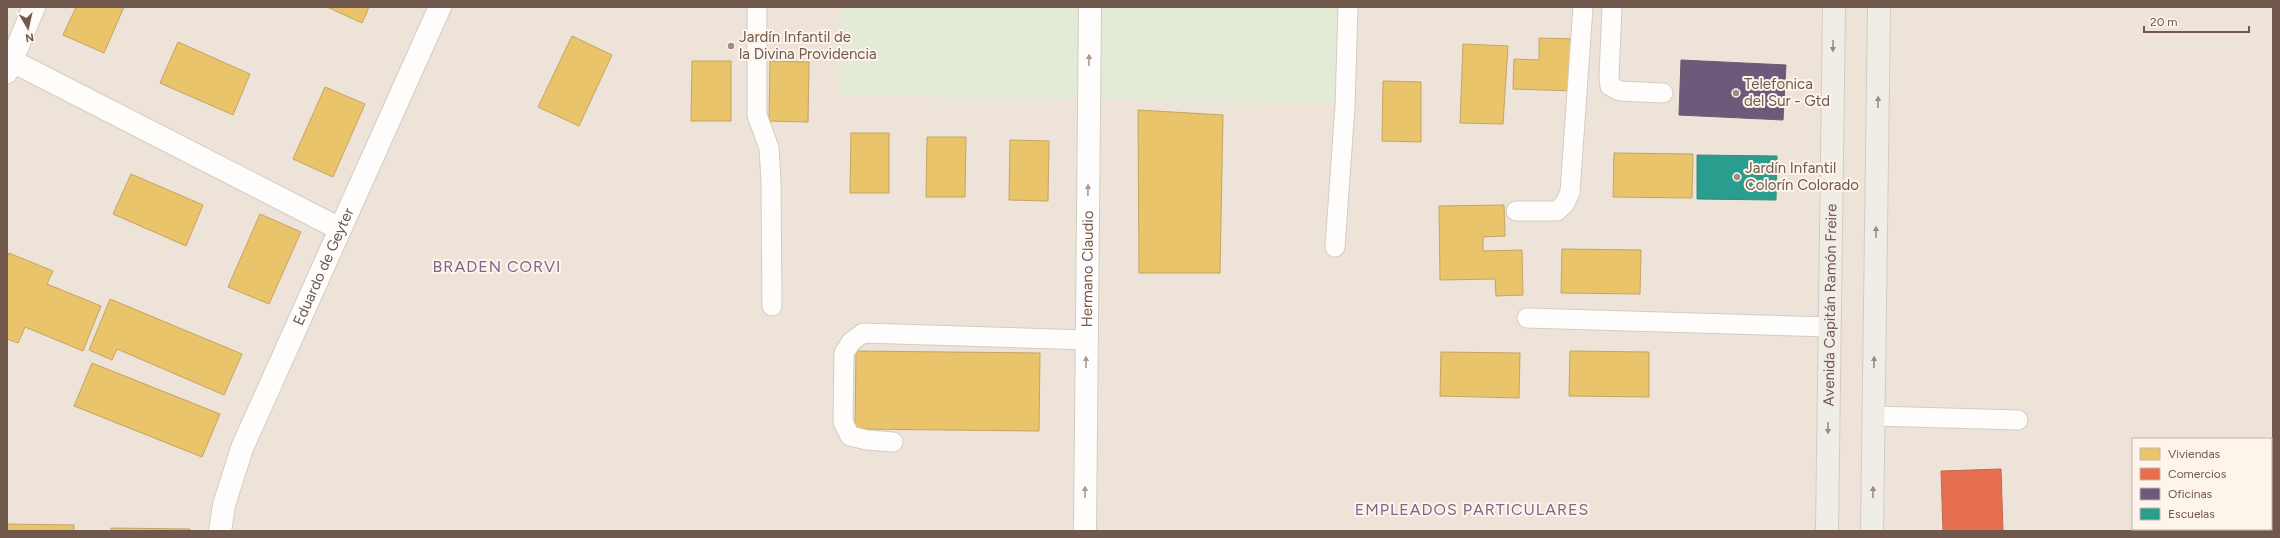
<svg xmlns="http://www.w3.org/2000/svg" width="2280" height="538" font-family="Figtree,sans-serif">
<style>
.residential{fill:#eee3d8;fill-rule:evenodd}
.green{fill:#e3ead6}
.homes{fill:#e9c46a;stroke:#c5a461}
.shops{fill:#e76f51;stroke:#c36850}
.offices{fill:#6d597a;stroke:#6e596c}
.schools{fill:#2a9d8f;stroke:#3f887b}
.lines{fill:none;stroke-linecap:round;stroke-linejoin:round}
.service-casing{stroke:#d3ccc5;stroke-width:21}
.minor-casing{stroke:#d3ccc5;stroke-width:24}
.primary-casing{stroke:#d4cbc7;stroke-width:24}
.service{stroke:#fefdfc;stroke-width:19}
.minor{stroke:#fefdfc;stroke-width:22}
.primary{stroke:#f0ece6;stroke-width:22}
.oneway{fill:#9d8c83}
.oneway2{fill:#a99a93}
.poi-dot{fill:#9f8d84;stroke:#fdf5eb;stroke-width:1.5}
.labels{text-anchor:middle;stroke-width:4;stroke-linejoin:round;paint-order:stroke}
.poi-label{font-size:15px;fill:#70584d;stroke:#fdf5eb;text-anchor:start}
.street-label{font-size:15px;fill:#70584d;stroke:#fdf5eb}
.neighbourhood-label{font-size:16px;letter-spacing:1px;fill:#7d668c;stroke:#fdf5eb}
</style>
<rect width="100%" height="100%" fill="#f6f0ea"/>
<path class="residential" d="M7 7H2273V531H7ZM2133 439H2271V529H2133Z"/>
<path class="green" d="M842 7H1080L1079 99 840 95Z
M1100 7H1339L1338 104 1099 100Z"/>
<path class="homes" d="M76 7H124L104 53 63 35Z
M327 7H369L362 23Z
M572 36 612 55 579 126 538 107Z
M1539 38 1576 39 1575 91 1513 89 1514 59 1539 60Z
M178 42 250 74 233 115 160 83Z
M1463 44 1508 46 1503 124 1460 123Z
M692 61H731V121H691Z
M770 61 809 62 808 122 769 121Z
M1383 81 1421 82V142L1382 141Z
M325 87 365 104 333 177 293 159Z
M1138 110 1223 115 1220 273H1139Z
M851 133H889V193H850Z
M927 137H966L965 197H926Z
M1010 140 1049 141 1048 201 1009 200Z
M1614 153 1693 154 1692 198 1613 197Z
M131 174 203 205 186 246 113 214Z
M1504 205 1505 236 1483 237V251L1522 250 1523 295 1496 296 1495 279 1440 280 1439 206Z
M260 214 301 232 269 304 228 287Z
M1562 249 1641 250 1640 294 1561 293Z
M9 253 53 271 47 284 101 306 83 351 25 327 18 343 7 339V259Z
M110 299 242 354 224 395 117 349 112 360 89 350Z
M856 351 1040 353 1039 431 855 429Z
M1570 351 1649 352V397L1569 396Z
M1441 352 1520 353 1519 398 1440 396Z
M92 363 220 414 202 457 74 406Z
M7 524 74 525V531H7Z
M111 528 190 529V531H111Z"/>
<path class="shops" d="M2001 469 2003 531H1943L1941 471Z"/>
<path class="offices" d="M1681 60 1786 65 1783 120 1679 115Z"/>
<path class="schools" d="M1697 155 1777 156 1776 200 1697 199Z"/>
<g class="lines">
<defs>
<path id="service" d="M757 7V115L769 148 771 181 772 306
M1612 7 1609 76 1610 86 1620 91 1663 93
M1516 211H1557L1565 203 1570 192 1583 7
M1335 247 1345 106 1348 7
M1527 318 1829 327
M1874 416 2018 420
M893 442 867 440 850 436 843 422 844 353 851 342 863 333 1087 340"/>
<g id="minor">
<path d="M12 61 340 229"/>
<path d="M7 72 34 7"/>
<path id="s1" d="M220 531 224 505 242 448 440 7"/>
<path id="s2" d="M1085 531 1090 7"/>
</g>
<g id="primary">
<path id="s3" d="M1827 531 1834 7"/>
<path d="M1872 531 1879 7"/>
</g>
</defs>
<use href="#service" class="service-casing"/>
<use href="#minor" class="minor-casing"/>
<use href="#primary" class="primary-casing"/>
<use href="#service" class="service"/>
<use href="#minor" class="minor"/>
<use href="#primary" class="primary"/>
</g>
<defs><path id="oneway-solid" d="M-6-.8H1V-3.2L6.5 0L1 3.2V.8H-6Z"/></defs>
<g class="oneway">
<use href="#oneway-solid" transform="translate(1833 46) rotate(91)"/>
<use href="#oneway-solid" transform="translate(1878 102) rotate(-89)"/>
<use href="#oneway-solid" transform="translate(1876 232) rotate(-89)"/>
<use href="#oneway-solid" transform="translate(1874 362) rotate(-89)"/>
<use href="#oneway-solid" transform="translate(1828 428) rotate(91)"/>
<use href="#oneway-solid" transform="translate(1873 492) rotate(-89)"/>
</g>
<g class="oneway2">
<use href="#oneway-solid" transform="translate(1089 60) rotate(-89)"/>
<use href="#oneway-solid" transform="translate(1088 190) rotate(-89)"/>
<use href="#oneway-solid" transform="translate(1086 362) rotate(-90)"/>
<use href="#oneway-solid" transform="translate(1085 492) rotate(-90)"/>
</g>
<g class="poi-dot">
<circle cx="731" cy="46" r="4"/>
<circle cx="1736" cy="93" r="4"/>
<circle cx="1737" cy="177" r="4"/>
</g>
<g class="labels">
<g class="poi-label">
<text x="739" y="42">Jardín Infantil de<tspan x="739" dy="17">la Divina Providencia</tspan></text>
<text x="1744" y="89">Telefonica<tspan x="1744" dy="17">del Sur - Gtd</tspan></text>
<text x="1745" y="173">Jardín Infantil<tspan x="1745" dy="17">Colorín Colorado</tspan></text>
</g>
<g class="street-label">
<text dy="5" stroke="none"><textPath href="#s1" startOffset="285">Eduardo de Geyter</textPath></text>
<text dy="5" stroke="none"><textPath href="#s2" startOffset="262">Hermano Claudio</textPath></text>
<text dy="5" stroke="none"><textPath href="#s3" startOffset="226">Avenida Capitán Ramón Freire</textPath></text>
</g>
<g class="neighbourhood-label">
<text x="497" y="272">BRADEN CORVI</text>
<text x="1472" y="515">EMPLEADOS PARTICULARES</text>
</g>
</g>
<rect width="2280" height="538" fill="none" stroke="#70584d" stroke-width="16"/>
<rect x="2132" y="438" width="140" height="92" fill="#fdf5eb" stroke="#c5b6ac"/>
<rect x="2140" y="448" width="20" height="12" fill="#e9c46a" stroke="#c5b6ac"/>
<text x="2168" y="458" font-size="12" fill="#70584d">Viviendas</text>
<rect x="2140" y="468" width="20" height="12" fill="#e76f51" stroke="#c5b6ac"/>
<text x="2168" y="478" font-size="12" fill="#70584d">Comercios</text>
<rect x="2140" y="488" width="20" height="12" fill="#6d597a" stroke="#c5b6ac"/>
<text x="2168" y="498" font-size="12" fill="#70584d">Oficinas</text>
<rect x="2140" y="508" width="20" height="12" fill="#2a9d8f" stroke="#c5b6ac"/>
<text x="2168" y="518" font-size="12" fill="#70584d">Escuelas</text>
<g transform="translate(28 28) rotate(171)" stroke="#fdf5eb" stroke-width="3" paint-order="stroke">
<path d="M0-3L7 15L0 10L-7 15Z" fill="#70584d"/>
<text y="-6" font-size="11" font-weight="bold" text-anchor="middle" fill="#70584d">N</text>
</g>
<path d="M2144 26v6h105v-6" fill="none" stroke="#70584d" stroke-width="2"/>
<text x="2150" y="26" font-size="12" fill="#70584d" stroke="#fdf5eb" stroke-width="3" paint-order="stroke">20 m</text>
</svg>
